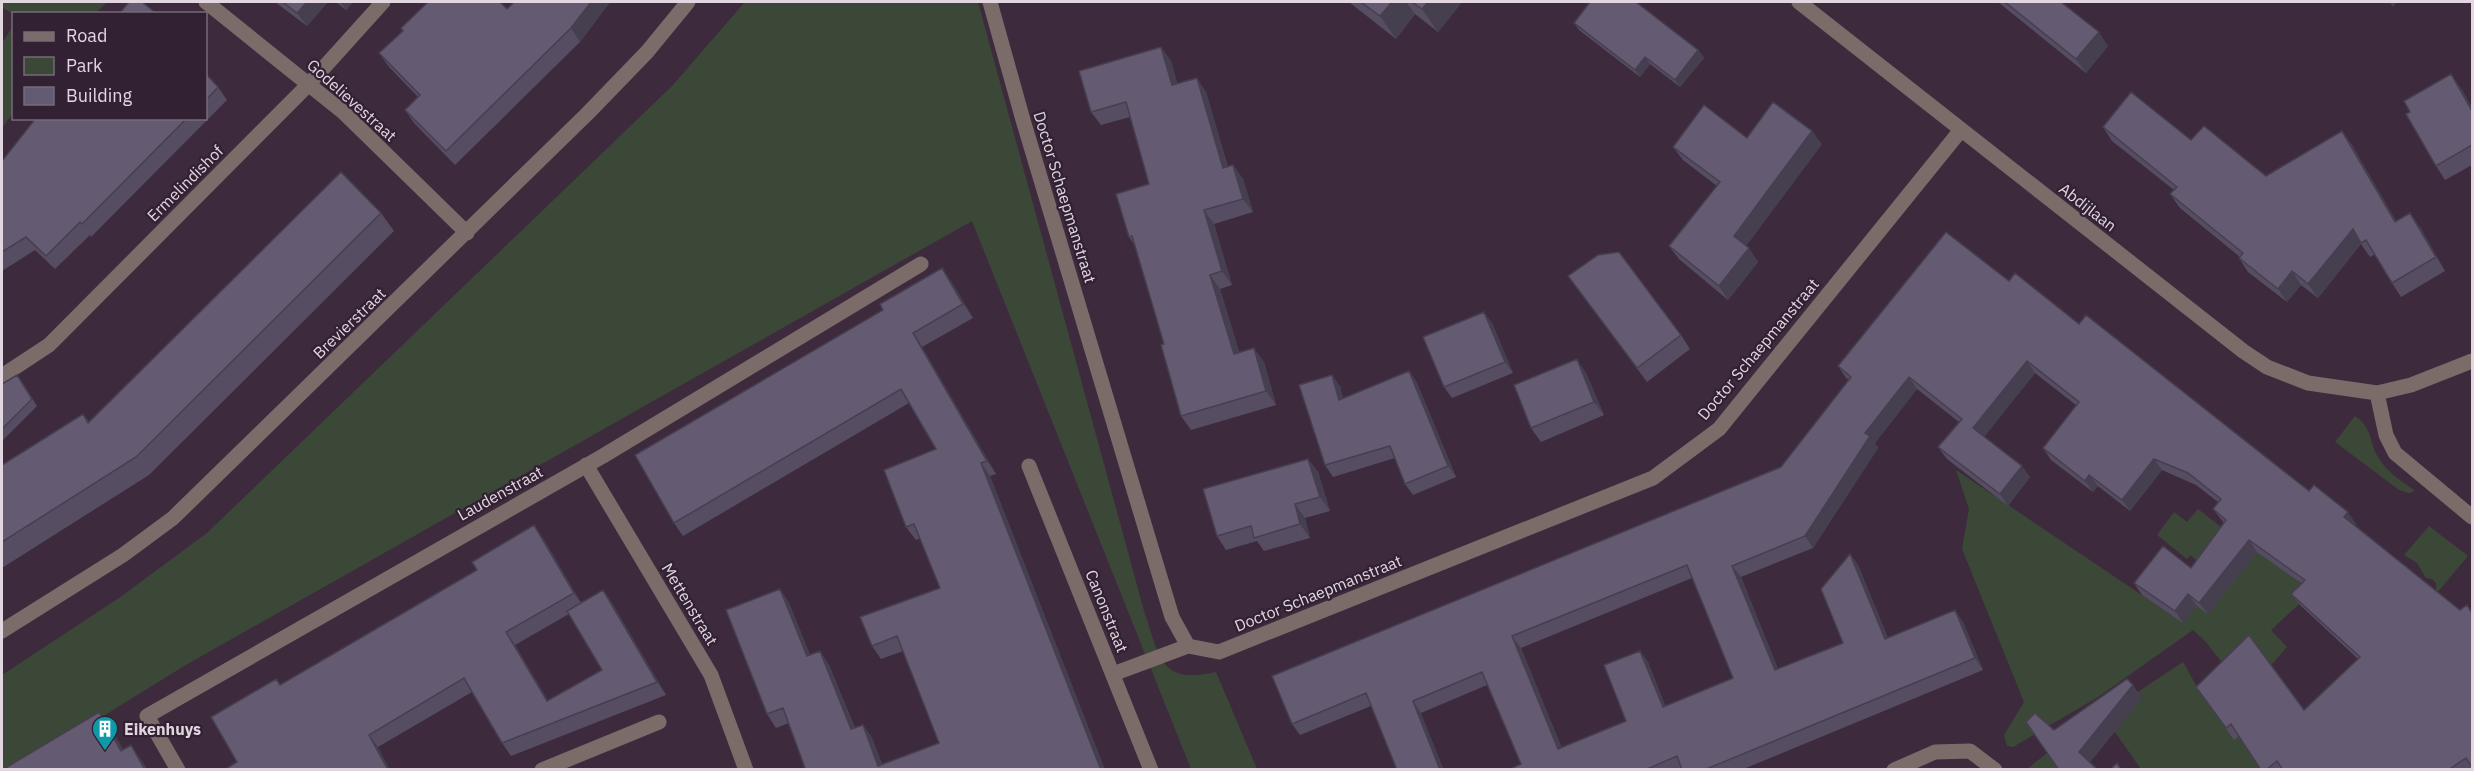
<svg xmlns="http://www.w3.org/2000/svg" width="2474" height="771" font-family="'IBM Plex Sans',sans-serif">
<style>
.green{fill:#3b4838}
.lines{fill:none;stroke-linecap:round;stroke-linejoin:round}
.minor{stroke:#7b6c69;stroke-width:15}
.wall{fill:#564d62;fill-rule:evenodd}
.shaded-wall{fill:#463f50}
.building{fill:#645a72;stroke:#463f50;stroke-width:1.5;fill-rule:evenodd}
.labels{text-anchor:middle;stroke-width:4.5;stroke-linejoin:round;paint-order:stroke}
.street-label{font-size:16px;fill:#e2d6e1;stroke:#322132}
.poi-label{font-size:16px;font-weight:bold;fill:#e2d6e1;stroke:#322132;text-anchor:start}
</style>
<rect width="100%" height="100%" fill="#3d2b3d"/>
<path class="green" d="M2 2H107L96 13 13 14 2 7Z
M745 2H978L1144 611C1160 656 1158 685 1216 672L1257 769H1191L972 221 184 666 18 769 2 770V675L119 598 207 533 672 86Z
M13 26V113L2 128V43Z
M2355 416C2374 429 2368 443 2380 460 2388 473 2403 482 2415 491L2409 493 2399 490 2335 442Z
M1956 470 2173 616 2262 535 2285 570 2311 593 2271 630 2287 647 2271 665 2238 683 2205 641 2193 630 2098 697 2013 747 2007 746 2004 735 2024 702 1962 549 1969 509Z
M2198 509 2225 530 2199 562 2190 555 2187 559 2157 535 2174 512 2187 522Z
M2429 526 2468 556 2436 594V583L2432 579 2426 578 2417 563 2404 555Z
M2183 662 2201 694 2234 739 2266 716 2262 769H2141L2103 715Z
M2047 753 2059 769 2026 770Z"/>
<g class="lines">
<path class="minor" d="M206 2 343 112 467 233
M990 2 1023 120 1172 617 1188 646 1219 652 1653 478 1719 429 1961 130
M1799 2 2243 351 2267 367 2308 383 2377 393 2411 385 2472 361
M2 376 49 345 309 84 383 2
M2377 393 2386 435 2395 453 2472 517
M586 465 711 675 746 770
M1029 466 1151 770
M2 631 123 555 173 518 588 113 647 52 688 2
M1113 674 1188 646
M178 770 147 716 603 456 921 264
M542 770 659 722
M1894 770 1935 752 1970 751 1995 770"/>
</g>
<path class="wall" d="M275 2H328L307 26Z
M336 2H353L346 10Z
M514 2H610L580 42 455 165 414 123 405 110 418 97 389 67 379 53 507 9Z
M1349 2H1462L1438 32 1415 14 1396 39Z
M1998 2H2061L2108 46 2086 73Z
M1574 23 1698 50 1704 58 1680 87 1650 64 1640 77 1579 30Z
M1161 47 1171 61 1177 84 1206 92 1228 167 1233 165 1243 179 1253 212 1214 224 1232 285 1220 289 1239 352 1264 362 1276 405 1191 430 1181 416 1164 344 1135 246 1129 237 1149 184 1130 117 1101 125 1091 112Z
M206 74 218 87 227 100 91 237 90 235 55 269 35 250 2 271V161L36 118H206Z
M2461 88 2472 108V165L2445 180 2436 166Z
M2103 127 2191 140 2266 176 2342 131 2352 145 2396 222 2420 227 2445 271 2401 297 2392 283 2375 254 2370 257 2361 244 2318 298 2301 285 2287 302 2248 272 2239 258 2240 257 2180 208 2170 194 2174 190 2112 141Z
M1747 138 1822 144 1746 246 1758 262 1728 300 1679 259 1669 246 1717 186 1683 160 1673 147Z
M381 213 394 231 149 475 2 568V465L83 414 89 422Z
M1568 276 1681 335 1690 349 1647 382Z
M951 281 973 318 922 347 996 474 990 476 1105 770H800L805 768 789 723 776 728 767 714 780 589 789 603 810 655 820 651 829 665 855 728 863 725 872 738 882 764 939 743 903 651 881 659 872 646 940 588 920 538 916 540 906 527 936 449 909 403 683 536 674 523Z
M2009 281 2079 324 2356 524 2355 525 2460 610 2472 612V770H2261L2239 736 2234 740 2196 687 2304 710 2358 659 2300 605 2291 594 2302 584 2257 552 2208 614 2197 606 2183 623 2142 595 2134 583 2191 568 2224 523 2213 509 2218 502 2196 485 2162 470 2130 511 2098 486 2093 492 2051 460 2043 448 2076 405 2035 373 1984 436 2030 477 2008 506 1947 459 1938 447 1959 422 1917 389 1875 443 1878 448 1813 548 1741 577 1778 669 1843 643 1850 554 1858 565 1888 638 1963 622 1983 670 1741 770H1508L1521 764 1487 685 1421 713 1371 706 1300 735 1292 724 1781 467 1849 380 1846 378 1838 366ZM1692 578 1733 678 1665 706 1648 662 1640 651 1626 721 1561 748 1521 648Z
M1492 323 1513 373 1452 398 1444 387Z
M1409 371 1417 383 1456 477 1413 495 1405 484 1395 458 1333 477 1325 465 1340 386 1343 399Z
M1586 373 1604 415 1541 442 1531 428Z
M22 382 37 406 2 441V384Z
M1308 459 1318 472 1330 511 1305 518 1310 538 1264 551 1257 541 1226 550 1217 536Z
M543 538 581 603 603 590 612 603 666 695 511 756 502 743 472 692 378 747 237 762 276 679 281 685 477 570ZM569 614 602 670 548 701 515 645Z"/>
<path class="shaded-wall" d="M307 2H328L307 26 297 13Z
M340 2H353L346 10Z
M591 2H610L580 42 571 28Z
M1392 2H1406L1415 14 1396 39 1380 16Z
M1428 2H1462L1438 32 1422 9Z
M2389 2H2397L2393 7Z
M2099 32 2108 46 2086 73 2076 59Z
M1161 47 1171 61 1182 99 1172 85Z
M1698 50 1704 58 1680 87 1675 80Z
M1645 57 1650 64 1640 77 1635 70Z
M2451 74 2461 88 2472 108V111Z
M1197 78 1206 92 1232 182 1223 168Z
M1812 131 1822 144 1743 250 1734 236Z
M2342 131 2352 145 2405 236 2395 222Z
M1233 165 1243 179 1253 212 1243 199Z
M1204 210 1214 224 1232 285 1222 271Z
M2410 213 2420 227 2445 271 2436 257Z
M2353 229 2361 244 2318 298 2308 284Z
M1749 248 1758 262 1728 300 1719 286Z
M942 268 951 281 973 318 963 304Z
M2292 271 2301 285 2287 302 2278 289Z
M1210 275 1220 289 1244 367 1234 354Z
M1484 312 1492 323 1513 373 1505 362Z
M913 333 922 347 996 474 987 461Z
M1254 348 1264 362 1276 405 1266 391Z
M1577 359 1586 373 1604 415 1594 402Z
M2027 361 2035 373 1982 440 1973 428Z
M1409 371 1417 383 1456 477 1448 466Z
M1332 375 1340 386 1347 412 1339 400Z
M1909 377 1917 389 1875 443 1878 448 1813 548 1805 536 1865 433Z
M1308 459 1318 472 1330 511 1320 497Z
M2154 459 2162 470 2130 511 2122 500Z
M981 463 990 476 1105 770H1101Z
M2022 466 2030 477 2008 506 2000 494Z
M2089 475 2098 486 2093 492 2085 481Z
M1295 504 1305 518 1310 538 1300 524Z
M2348 512 2356 524 2352 528 2344 517Z
M534 525 543 538 583 606 574 593Z
M2249 540 2257 552 2208 614 2199 603Z
M1850 554 1858 565 1893 651 1885 639Z
M1732 566 1741 577 1783 681 1775 670Z
M780 589 789 603 816 670 807 656Z
M603 590 612 603 666 695 657 682Z
M2188 594 2197 606 2183 623 2175 611Z
M1955 610 1963 622 1983 670 1975 658Z
M506 632 515 645 556 714 547 701Z
M1512 636 1521 648 1567 760 1558 749Z
M820 651 829 665 860 742 851 729Z
M1640 651 1648 662 1671 719 1663 707Z
M2133 685 2142 698 2088 765 2079 752Z
M1413 701 1421 713 1444 770H1440Z
M99 712 115 735 135 770 121 751Z
M863 725 872 738 884 770 878 766Z
M369 735 378 747 390 770H388Z
M131 745 148 770H145Z"/>
<path class="building" d="M129 2H142L157 14H119Z
M283 2H307L297 13Z
M428 2H500L507 9 514 2H591L571 28 446 151 405 110 420 95 379 53 403 31 401 28Z
M1361 2H1392L1380 16Z
M1412 2H1428L1422 9Z
M1590 2H1636L1698 50 1675 80 1645 57 1635 70 1574 23Z
M2005 2H2061L2099 32 2076 59Z
M1161 47 1172 85 1197 78 1223 168 1233 165 1243 199 1204 210 1222 271 1210 275 1234 354 1254 348 1266 391 1181 416 1161 345 1164 344 1132 236 1129 237 1116 194 1149 184 1126 102 1091 112 1079 71Z
M206 74 218 87 206 100Z
M2451 74 2472 111V145L2436 166 2406 114 2410 112 2404 101Z
M2131 92 2191 140 2204 126 2266 176 2342 131 2395 222 2410 213 2436 257 2392 283 2366 240 2361 243 2353 229 2308 284 2292 271 2278 289 2239 258 2243 253 2170 194 2177 187 2103 127Z
M1773 102 1812 131 1734 236 1749 248 1719 286 1669 246 1720 182 1673 147 1704 105 1747 138Z
M36 118H187L82 224 80 222 46 256 26 237 2 252V161Z
M341 172 381 213 136 457 2 542V465L83 414 88 423Z
M1946 232 2009 281 2015 273 2079 324 2086 315 2309 491 2314 485 2348 512 2344 517 2460 610 2467 605 2472 613V767L2466 758 2448 770H2283L2277 761 2266 770H2261L2231 724 2226 728 2196 687 2249 635 2304 710 2360 657 2291 594 2305 580 2249 540 2199 603 2188 594 2175 611 2134 583 2163 546 2191 568 2226 520 2213 509 2221 499 2188 473 2154 459 2122 500 2089 475 2085 481 2043 448 2079 402 2027 361 1973 428 2022 466 2000 494 1938 447 1962 419 1909 377 1865 433 1870 436 1805 536 1732 566 1775 670 1843 643 1821 589 1850 554 1885 639 1955 610 1975 658 1704 770H1682L1677 756 1645 770H1508L1521 764 1482 672 1413 701 1440 770H1397L1366 693 1292 724 1272 676 1781 467 1851 377 1838 366ZM1687 565 1733 678 1663 707 1640 651 1604 665 1626 721 1558 749 1512 636Z
M1619 252 1681 335 1637 368 1568 276 1598 255Z
M942 268 963 304 913 333 987 461 981 463 1101 770H800L805 768 783 708 767 714 726 610 780 589 807 656 820 651 851 729 863 725 878 766 939 743 897 636 872 646 860 617 940 588 914 524 906 527 884 470 936 449 901 389 674 523 635 455 883 310 880 304Z
M1484 312 1505 362 1444 387 1423 337Z
M1577 359 1594 402 1531 428 1514 385Z
M1409 371 1448 466 1405 484 1390 446 1325 465 1299 385 1332 375 1339 400Z
M17 375 32 399 2 429V384Z
M1308 459 1320 497 1295 504 1300 524 1254 538 1251 526 1217 536 1203 489Z
M534 525 574 593 506 632 547 701 602 670 567 611 603 590 657 682 502 743 464 678 369 735 388 770H224L237 762 211 717 276 679 280 685 477 570 472 562Z
M2127 679 2133 685 2079 752 2098 770H2059L2026 722 2035 713 2054 730Z
M99 712 121 751 131 745 145 770H2Z
M2117 763 2121 770H2110Z"/>
<defs>
<symbol id="building-pin" viewBox="-11 -11 22 30"><path d="M0 17L-7.5 6A9.5 9.5 0 1 1 7.5 6Z" fill="#0f9aa8" stroke="#322132"/><path d="M-4-6H4V6H1V3H-1V6H-4ZM-2.5-4.3h1.7v1.8h-1.7ZM.8-4.3h1.7v1.8H.8ZM-2.5-1h1.7V.8h-1.7ZM.8-1h1.7V.8H.8Z" fill="#fff"/></symbol>
</defs>
<g fill-rule="evenodd">
<use href="#building-pin" x="90" y="714" width="30" height="40"/>
</g>
<g class="labels">
<g class="street-label">
<text transform="translate(352 100) rotate(42)" y="6">Godelievestraat</text>
<text transform="translate(185 183) rotate(-45)" y="6">Ermelindishof</text>
<text transform="translate(1065 197) rotate(73)" y="6">Doctor Schaepmanstraat</text>
<text transform="translate(2088 207) rotate(38)" y="6">Abdijlaan</text>
<text transform="translate(349 323) rotate(-44)" y="6">Brevierstraat</text>
<text transform="translate(1758 349) rotate(-50)" y="6">Doctor Schaepmanstraat</text>
<text transform="translate(500 493) rotate(-29)" y="6">Laudenstraat</text>
<text transform="translate(1318 593) rotate(-22)" y="6">Doctor Schaepmanstraat</text>
<text transform="translate(690 604) rotate(59)" y="6">Mettenstraat</text>
<text transform="translate(1107 611) rotate(68)" y="6">Canonstraat</text>
</g>
<g class="poi-label">
<text x="124" y="735">Eikenhuys</text>
</g>
</g>
<rect width="2474" height="771" fill="none" stroke="#e2d6e1" stroke-width="6"/>
<rect x="12" y="12" width="195" height="108" fill="#322132" stroke="#786978" stroke-width="1.5"/>
<rect x="24" y="32" width="30" height="9" fill="#7b6c69" stroke="#786978" stroke-width="1.5"/>
<text x="66" y="42" font-size="18" fill="#e2d6e1">Road</text>
<rect x="24" y="57" width="30" height="18" fill="#3b4838" stroke="#786978" stroke-width="1.5"/>
<text x="66" y="72" font-size="18" fill="#e2d6e1">Park</text>
<rect x="24" y="87" width="30" height="18" fill="#645a72" stroke="#786978" stroke-width="1.5"/>
<text x="66" y="102" font-size="18" fill="#e2d6e1">Building</text>
</svg>
